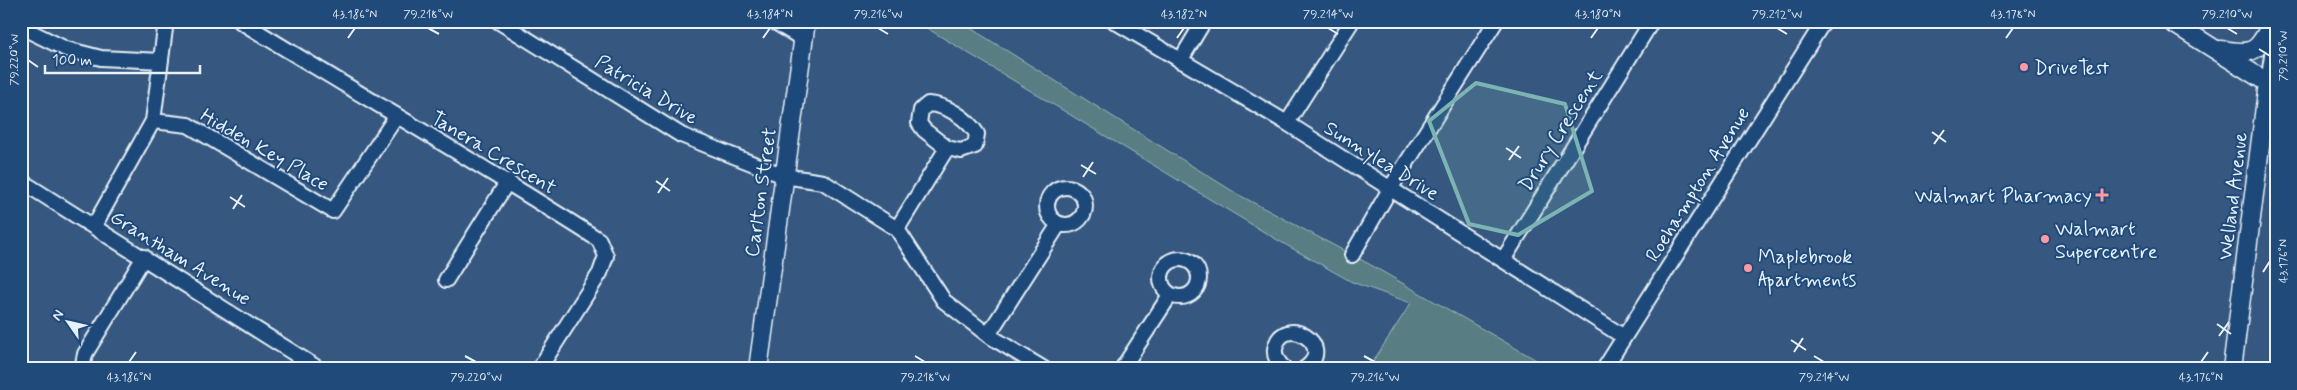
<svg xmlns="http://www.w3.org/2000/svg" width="2297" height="390" font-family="Mynerve,sans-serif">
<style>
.green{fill:#597d82;stroke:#a0b7bd}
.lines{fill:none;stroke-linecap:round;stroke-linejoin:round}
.minor-casing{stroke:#e8f1f8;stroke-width:18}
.major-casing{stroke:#e8f1f8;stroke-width:21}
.minor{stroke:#1f4a7a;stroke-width:14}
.major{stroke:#1f4a7a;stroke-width:18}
.marked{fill:#7cb4b3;fill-opacity:0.2;stroke:#7cb4b3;stroke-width:4;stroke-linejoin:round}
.ticks{fill:none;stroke:#e8f1f8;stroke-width:2}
.poi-dot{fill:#ff9aa2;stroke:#1f4a7a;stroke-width:2}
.labels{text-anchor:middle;stroke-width:4;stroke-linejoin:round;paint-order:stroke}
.poi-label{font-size:20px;fill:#e8f1f8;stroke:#1f4a7a;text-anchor:start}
.street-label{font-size:20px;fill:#e8f1f8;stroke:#1f4a7a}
.neatline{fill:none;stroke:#e8f1f8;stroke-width:2}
.ticks-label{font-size:12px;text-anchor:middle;fill:#e8f1f8}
</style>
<rect width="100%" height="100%" fill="#36577f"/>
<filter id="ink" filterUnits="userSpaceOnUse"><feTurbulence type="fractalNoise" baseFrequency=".02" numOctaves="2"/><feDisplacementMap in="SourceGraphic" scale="10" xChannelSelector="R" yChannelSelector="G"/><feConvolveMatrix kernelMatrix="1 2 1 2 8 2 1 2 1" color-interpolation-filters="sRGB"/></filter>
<g filter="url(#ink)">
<path class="green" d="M915 21H959L1239 195 1369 264 1552 369H1368L1411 303 1352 282 1279 241Z"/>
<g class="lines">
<defs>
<path id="minor" d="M240 21C360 95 481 164 599 240L606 256 600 273 539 369
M498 21 681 135 784 176 823 182 897 229 944 301 988 335 1044 369
M773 21 803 39
M1114 21 1287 123 1624 337
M21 27 66 49 101 58 161 61
M1180 61 1204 21
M2268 83 2276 29
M153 121 188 125 333 211 396 117
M1287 123 1352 21
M21 181 319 369
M1047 206a19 19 0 1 1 38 0a19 19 0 1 1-38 0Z
M94 226 153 121 166 21
M897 229 947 148 961 151 975 146 977 134C967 118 947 105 928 104L921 110 919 123 924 130 947 148
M1352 255 1390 189 1496 21
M1161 278a19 19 0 1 1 38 0a19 19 0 1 1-38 0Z
M1503 260 1652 21
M446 280 508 181
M988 335 1059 224
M82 369 85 354 144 257
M1122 369 1170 295
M1285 369C1279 364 1274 357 1275 349 1282 311 1339 346 1304 369
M1604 369 1824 21"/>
<path id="major" d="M2170 21 2276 88
M2220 50C2255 55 2257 53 2273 21
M758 369 806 21
M2232 369 2268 83"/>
</defs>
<use href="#minor" class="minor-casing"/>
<use href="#major" class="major-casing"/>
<use href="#minor" class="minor"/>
<use href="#major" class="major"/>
</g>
</g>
<path class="marked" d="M1476 83 1565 104 1592 191 1518 235 1469 224 1429 121Z"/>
<path class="ticks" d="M428 28 439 34M878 28 888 34M1328 28 1338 34M1777 28 1787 34M2227 28 2237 34M348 38 355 28M763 38 770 28M1177 38 1184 28M1591 38 1598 28M2006 38 2013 28M2259 49 2270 56M28 60 38 67M1932 132 1946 142M1934 144 1944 130M1506 148 1521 158M1509 160 1519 146M1081 165 1096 174M1083 177 1093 162M656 181 670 191M658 193 668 178M230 197 245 207M233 209 242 195M2263 272 2270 261M2217 324 2231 334M2219 336 2229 322M1791 340 1806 350M1794 352 1803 338M465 356 476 362M915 356 925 362M1364 356 1375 362M1814 356 1824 362M129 362 136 352M2201 362 2208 352"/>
<g class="poi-dot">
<circle cx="2024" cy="67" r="5"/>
<path d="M2099.5 187.5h5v5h5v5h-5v5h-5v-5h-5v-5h5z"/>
<circle cx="2045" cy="239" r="5"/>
<circle cx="1748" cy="268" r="5"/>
</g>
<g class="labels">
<g class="poi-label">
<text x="2034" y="74">DriveTest</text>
<text x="2092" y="202" text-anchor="end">Walmart Pharmacy</text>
<text x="2055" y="235">Walmart<tspan x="2055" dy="23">Supercentre</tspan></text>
<text x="1758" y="263">Maplebrook<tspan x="1758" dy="23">Apartments</tspan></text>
</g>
<g class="street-label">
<text transform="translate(647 89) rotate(31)" y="7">Patricia Drive</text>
<text transform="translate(1560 130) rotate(-58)" y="7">Drury Crescent</text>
<text transform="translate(265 149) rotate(30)" y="7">Hidden Key Place</text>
<text transform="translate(494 152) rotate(31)" y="7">Tanera Crescent</text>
<text transform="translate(1382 160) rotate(32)" y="7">Sunnylea Drive</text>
<text transform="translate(1697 184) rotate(-58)" y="7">Roehampton Avenue</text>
<text transform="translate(760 192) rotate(-82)" y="7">Carlton Street</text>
<text transform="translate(2232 196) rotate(-83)" y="7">Welland Avenue</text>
<text transform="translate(181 257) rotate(32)" y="7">Grantham Avenue</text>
</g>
</g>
<rect width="2297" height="390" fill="none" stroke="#1f4a7a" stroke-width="55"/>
<g transform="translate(68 322) rotate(304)" stroke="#1f4a7a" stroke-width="4" paint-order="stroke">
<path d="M0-4L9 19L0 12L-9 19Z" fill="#e8f1f8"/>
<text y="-8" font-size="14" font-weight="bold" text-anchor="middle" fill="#e8f1f8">N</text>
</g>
<path d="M45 65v8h155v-8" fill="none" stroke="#e8f1f8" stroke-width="2.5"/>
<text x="52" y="65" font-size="15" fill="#e8f1f8" stroke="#1f4a7a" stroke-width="4" paint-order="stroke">100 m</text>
<rect x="28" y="28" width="2242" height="334" class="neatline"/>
<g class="ticks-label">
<text x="355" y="18">43.186°N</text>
<text x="428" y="18">79.218°W</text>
<text x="770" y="18">43.184°N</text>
<text x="878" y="18">79.216°W</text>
<text x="1184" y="18">43.182°N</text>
<text x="1328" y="18">79.214°W</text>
<text x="1598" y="18">43.180°N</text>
<text x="1777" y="18">79.212°W</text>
<text x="2013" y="18">43.178°N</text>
<text x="2227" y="18">79.210°W</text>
<text transform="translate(2283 56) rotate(-90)" y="4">79.210°W</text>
<text transform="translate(14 60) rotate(-90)" y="4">79.220°W</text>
<text transform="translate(2283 261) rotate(-90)" y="4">43.176°N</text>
<text x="129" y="381">43.186°N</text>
<text x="476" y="381">79.220°W</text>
<text x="925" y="381">79.218°W</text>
<text x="1375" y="381">79.216°W</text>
<text x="1824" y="381">79.214°W</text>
<text x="2201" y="381">43.176°N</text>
</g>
</svg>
